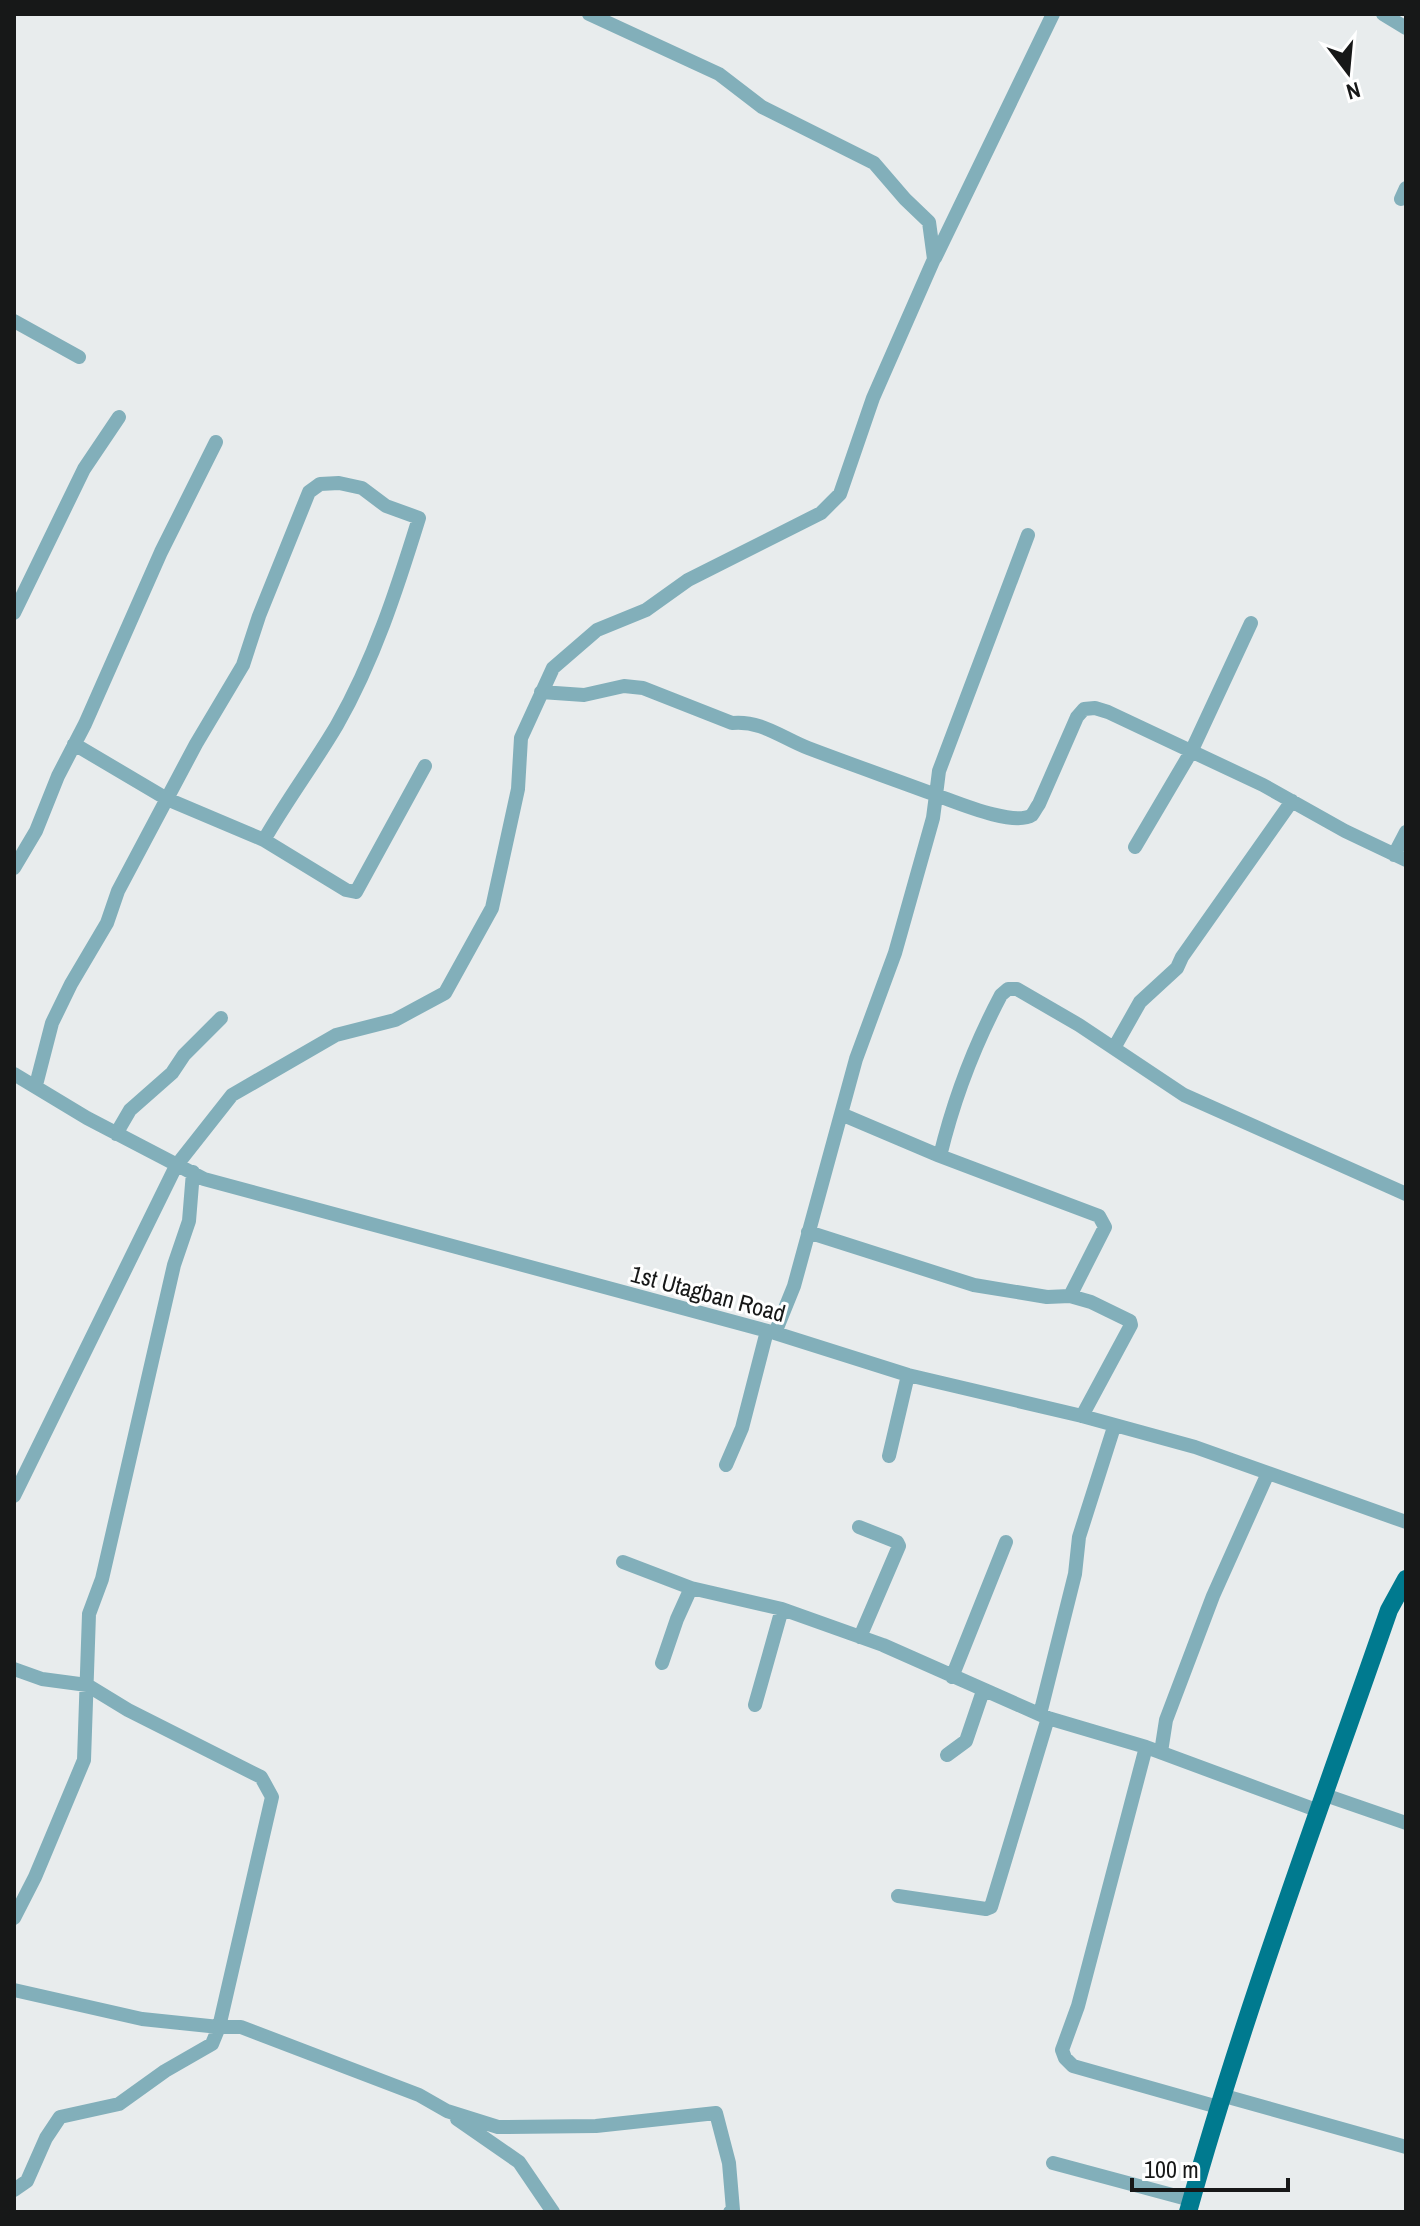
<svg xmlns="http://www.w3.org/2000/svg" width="1420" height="2226" font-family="'Archivo Narrow',sans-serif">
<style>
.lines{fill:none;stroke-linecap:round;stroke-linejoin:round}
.minor{stroke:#82afba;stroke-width:14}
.major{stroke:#007a8f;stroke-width:18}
.labels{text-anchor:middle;stroke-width:6;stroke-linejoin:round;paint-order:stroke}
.street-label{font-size:24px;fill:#171818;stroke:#fff}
</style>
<rect width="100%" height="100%" fill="#e8eced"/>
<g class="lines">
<path class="minor" d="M1383 14 1406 28
M1401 199 1406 188
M935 258 1053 14
M14 321 79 357
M1028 535 939 771 936 795C956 802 1014 827 1032 815 1033 814 1038 805 1039 804L1077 717 1084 709 1095 708 1108 712 1263 785 1345 831 1406 860
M14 613 84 469 119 417
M541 692 584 695 624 686 643 688 732 723C761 720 782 738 808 748 850 764 893 779 936 795L933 818 895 953 856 1059 794 1286 775 1333
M74 744 167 799 264 840 346 890 356 892 425 766
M1135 847 1191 752 1251 623
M1394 855 1406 832
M14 868 36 831 58 776 85 724 161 552 216 442
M1114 1048 1140 1002 1177 968 1182 957 1292 801
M14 1074 87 1118 204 1179 775 1333 908 1375 1082 1416 1195 1447 1406 1522
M36 1085 52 1023 71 984 107 923 118 891 196 744 243 665 259 616 309 492 320 484 339 483 362 488 386 506 419 518C397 589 374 660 337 725 314 764 287 800 264 840
M841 1114 940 1156 1099 1216 1105 1227 1070 1296
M116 1134 130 1110 172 1073 184 1055 221 1018
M940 1156C954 1098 973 1048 1001 995L1008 989H1017L1079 1025 1184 1095 1406 1194
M808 1232 974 1285 1047 1297 1070 1296 1091 1302 1130 1321 1131 1325 1082 1416
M889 1456 908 1375
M726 1465 742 1428 767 1331
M14 1496 176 1166 232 1095 336 1035 395 1020 445 993 492 908 518 789 521 738 553 668 597 630 646 610 688 580 821 513 840 494 873 398 934 259 929 222 905 199 874 163 762 107 719 74 589 14
M859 1527 897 1542 899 1546 860 1637
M623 1562 691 1588 782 1609 883 1645 1048 1718 1146 1747 1319 1811
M662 1663 677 1619 691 1588
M14 1669 42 1679 87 1685 128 1710 261 1777 272 1797 219 2027 212 2044 165 2071 119 2104 60 2117 46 2138 27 2181 14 2190
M952 1677 1006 1542
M755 1705 782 1609
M1040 1714 1075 1574 1079 1537 1114 1427
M1146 1747 1078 2006 1062 2050 1065 2058 1073 2066 1218 2107
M1161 1752 1166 1720 1213 1596 1268 1473
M947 1755 966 1741 983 1691
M1325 1795 1406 1823
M898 1896 986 1909 991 1907 1048 1718
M14 1918 35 1877 84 1760 89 1614 102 1579 174 1265 189 1221 193 1172
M14 1990 142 2019 219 2027H241L419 2095 447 2111 498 2127 596 2126 716 2113 729 2163 733 2210 730 2212
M1221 2095 1406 2147
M457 2119 519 2162 553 2212
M1053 2163 1191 2200"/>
<path class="major" d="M1188 2212C1245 2008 1320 1809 1389 1610L1406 1579"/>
</g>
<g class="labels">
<g class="street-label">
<text transform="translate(708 1294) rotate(15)" y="8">1st Utagban Road</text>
</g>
</g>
<rect width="1420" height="2226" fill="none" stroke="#171818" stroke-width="32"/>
<g transform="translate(1348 72) rotate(164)" stroke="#ffffff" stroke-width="6" paint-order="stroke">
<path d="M0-6L14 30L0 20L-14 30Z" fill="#171818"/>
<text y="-12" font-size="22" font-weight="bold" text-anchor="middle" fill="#171818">N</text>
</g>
<path d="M1132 2178v12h156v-12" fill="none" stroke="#171818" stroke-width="4"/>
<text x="1144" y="2178" font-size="24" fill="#171818" stroke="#ffffff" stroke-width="6" paint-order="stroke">100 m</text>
</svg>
